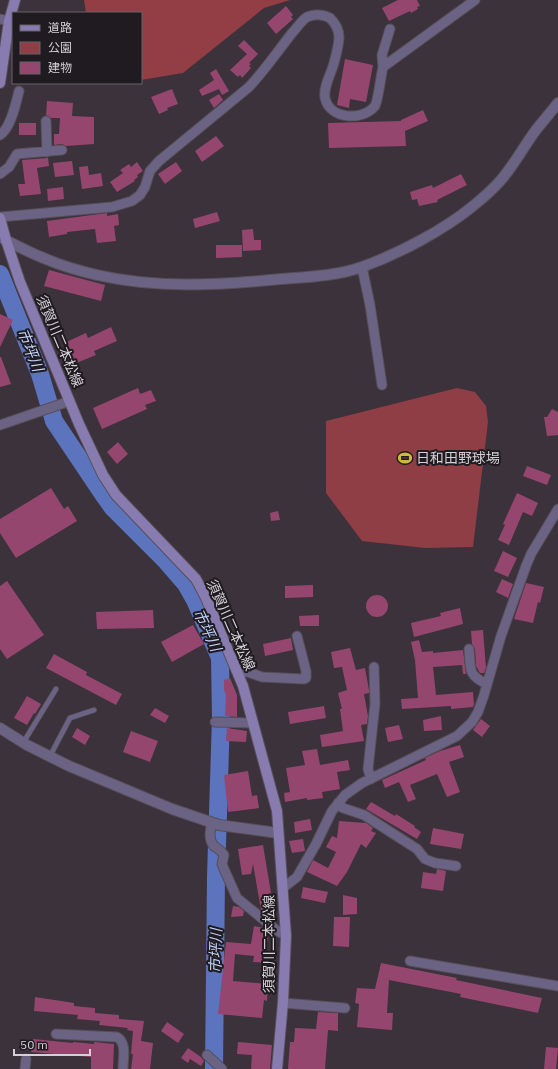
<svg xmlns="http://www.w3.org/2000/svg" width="558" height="1069" font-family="'IBM Plex Sans','Noto Sans JP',sans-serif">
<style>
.green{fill:#8e3e44}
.forest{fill:#933d44}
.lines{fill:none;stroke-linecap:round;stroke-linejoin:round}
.river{stroke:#5b74bd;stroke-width:18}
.building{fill:#95466e}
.service-casing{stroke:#574e58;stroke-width:6}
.minor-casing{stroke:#574e58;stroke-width:11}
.tertiary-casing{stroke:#574e58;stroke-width:12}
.secondary-casing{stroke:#574e58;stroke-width:12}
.service{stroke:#6b6384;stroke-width:4.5}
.minor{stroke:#6b6384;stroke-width:9}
.tertiary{stroke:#6b6384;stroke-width:10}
.secondary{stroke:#887baf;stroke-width:10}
.labels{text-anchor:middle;stroke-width:4;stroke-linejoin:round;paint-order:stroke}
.street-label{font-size:14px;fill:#d5d0d6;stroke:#1f1b20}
.poi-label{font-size:14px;fill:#d5d0d6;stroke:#1f1b20;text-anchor:start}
.water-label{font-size:15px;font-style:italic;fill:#c3d3fb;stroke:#1f1b20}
</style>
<rect width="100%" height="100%" fill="#3b323c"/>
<path class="green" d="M457 388 475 392 486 406 488 422 473 547 425 548 362 541 326 493V421Z"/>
<path class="forest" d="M84 0H290L264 8 183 73 141 80V13H86Z"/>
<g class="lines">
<path class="river" d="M0 274 40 374 54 421 103 494 113 508 167 562 186 584 195 600 220 658 221 717 216 877 214 1069"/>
</g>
<path class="building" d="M398 0H417L420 6 417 7 418 9 411 13 410 11 389 21 382 8Z
M286 6 293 15 291 17 293 19 276 34 267 23Z
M244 40 258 54 249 63 251 64 249 66 251 68 242 78 240 75 238 77 230 70 247 54 238 46Z
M345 59 373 65 366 102 350 99 349 108 337 105Z
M216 69 229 91 222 95 219 89 202 96 199 90 214 80 210 73Z
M172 89 178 104 167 108 168 110 159 114 151 97Z
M219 94 223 100 214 108 209 100Z
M47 101 73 103 72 116 94 117V144L66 146 62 144 54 145V134H59L60 118H51L46 115Z
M423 110 428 121 405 131 406 146 329 148 328 123 401 121V120Z
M19 123H36V135H19Z
M216 136 224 146 202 162 195 151Z
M48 158 49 166 37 168 41 194 20 196 18 184H25L22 160Z
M72 161 74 175 55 177 53 163Z
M137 162 143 171 137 175 138 177 134 180 135 181 117 192 110 182 123 173 120 170 129 164 131 167Z
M176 162 182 171 165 184 158 174Z
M88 166 89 175 101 173 103 186 82 189 79 167Z
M461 174 467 185 437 200 438 202 419 206 417 199 412 200 410 192 432 185 433 188Z
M63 187 64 199 48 201 47 189Z
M217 212 220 221 195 228 193 219Z
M107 213V216L118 214 119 225 114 226 116 241 97 243 95 229 67 232V234L49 237 47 221Z
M253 229 254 240H261V250L243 251 242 230Z
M216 245H242V257L216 258Z
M49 270 105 285 101 301 44 286Z
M0 314 13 320 0 347Z
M111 327 117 341 94 351 96 355 74 364 64 343 86 333 88 338Z
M0 357H1L11 384 0 387Z
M138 388 140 394 151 390 156 401 145 405 147 409 102 429 93 408Z
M552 409 558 412V435L547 436 544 417H547Z
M118 442 128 454 117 464 107 452Z
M527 466 551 475 547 485 523 476Z
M51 488 64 509 68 506 77 521 16 558 0 533V519Z
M517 493 538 503 532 516 523 512 509 545 498 540 505 525 503 524Z
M278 511 280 520 271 521 270 513Z
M503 551 517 558 508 577 494 571Z
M502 579 513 584 508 598 496 592Z
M7 581 44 635 7 659 0 649V586Z
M526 583 544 587 540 603 538 602 533 623 514 619Z
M313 585V597L285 598V586Z
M366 606a11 11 0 1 1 22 0a11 11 0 1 1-22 0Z
M460 608 463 624 414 637 411 623 441 616 440 613Z
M153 610 154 628 97 629 96 612Z
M319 615V626H300L299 616Z
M193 625 204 644 172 662 161 642Z
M483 630 486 668 484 673H480L476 666 475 649 472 644 471 631Z
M291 638 293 650 265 656 263 644Z
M419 640 422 652 433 651V653L463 650 466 674H463L462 665 433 667 436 695 473 692 474 704 473 707 451 709V706L402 709 401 699 418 698 415 660 411 642Z
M350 648 356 670 365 668 369 690V693L364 694 368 716 367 724 361 725 364 741 322 747 320 735 343 731 340 709H342L338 693 347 690 342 667 334 668 331 652Z
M54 654 87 672 86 675 122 694 116 705 46 668Z
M230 678 237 695V717L225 716 226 695 224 690V680Z
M27 696 41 704 35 714 34 713 27 725 14 718Z
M324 706 326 718 290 724 288 712Z
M155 708 169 716 165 723 150 715Z
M441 716 442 730 424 731 423 720Z
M481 719 490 726 482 737 473 730Z
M399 725 403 739 388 742 385 728Z
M77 728 90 736 85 745 72 737Z
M227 728 247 731 246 742 226 741Z
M131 731 158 741 150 762 123 752Z
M460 745 464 757 449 762 460 792 447 797 437 774 410 785 416 799 408 802 399 782 385 788 382 780 426 760 425 758 440 751Z
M317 749 320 765 348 760 350 770 337 772 340 789 322 792 323 798 307 800V798L285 802 284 793 290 792 286 768 305 765 302 751Z
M248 771 252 796 257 795 259 808 228 812 224 775Z
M371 802 395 816 396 814 415 826 414 827 421 832 417 839 366 809Z
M310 819 312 830 295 833 294 822Z
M339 821 366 823 373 828 371 831 376 833 366 848 361 844 347 872 337 886 307 872 313 860 328 868 336 852 326 847 332 836 337 838Z
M433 828 464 834 461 849 430 844Z
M303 839 305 851 292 853 289 841Z
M263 845 272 899H273L275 911 264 912 261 910 253 864 251 874 242 875 238 849Z
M437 869 446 871 443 891 421 888 423 872 436 874Z
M303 887 328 892 325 903 301 898Z
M343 895 357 898V914L343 915Z
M233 906 239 907 244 911 243 916 231 917Z
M334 917H350L349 947 333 946Z
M254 926 264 928 269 932 265 952H268L267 963 253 962 254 956 235 954 233 981 268 984 267 1001 264 1000 262 1018 218 1014 226 942 251 944Z
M381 963 457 978 456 980 542 998 538 1013 460 997 461 994 389 980 387 1013H393L392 1030 357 1027 359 1004 355 1003 357 988 375 989Z
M35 997 74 1003V1006L95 1008V1013L119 1015V1019L144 1021 141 1041 153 1043 150 1069H131L133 1054H131L133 1031 127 1030 128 1028 99 1025 100 1021 77 1019 78 1015 34 1011Z
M318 1012 338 1013V1031L328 1030 325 1069H288L290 1042H294L295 1028 316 1029Z
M167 1022 184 1034 178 1043 161 1031Z
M33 1039 73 1043V1042L94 1044V1042L114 1044 113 1069H91V1057L31 1052Z
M238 1042 272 1045 270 1069H251L252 1055 237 1054Z
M546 1047 558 1048 556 1069H544Z
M188 1048 201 1057 204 1061 201 1066 190 1059 188 1063 181 1058Z"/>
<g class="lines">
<defs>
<path id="service" d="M23 743 56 689
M50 756 70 718 94 710"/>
<path id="minor" d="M0 19 9 21
M383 67 382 55 390 29
M46 121 47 152
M0 135C11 128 16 103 19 91
M0 174 9 167 17 154 62 150
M0 217 112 207 132 201 140 195 145 187 150 171 159 161 249 87C265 70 278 51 292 33 297 28 301 21 307 17 314 14 323 14 330 18 335 23 339 29 339 37 339 45 336 55 334 63 331 74 323 87 325 98 330 120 363 121 375 106 378 101 381 75 383 67L475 0
M362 267 370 305 382 385
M0 425 70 401
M469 649C471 669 467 675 487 684
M238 672H248L262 677 304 679 306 678V671L297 636
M215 722 253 723
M371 779 368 769 375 704 374 667
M338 803 343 808 364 815 417 849 425 859 435 863 456 866
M212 823C210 830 208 840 214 846 218 849 221 850 224 855L222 864 224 869 237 898 275 929 281 933H286
M283 888 297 877 316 844 332 811 345 795 362 783 457 736 472 722 478 712 484 695 501 636 526 566 531 554 558 509
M410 961 558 986
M283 1003 345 1008
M56 1034 117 1037C127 1043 123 1058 123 1069
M207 1055 222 1069
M25 1069 26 1059"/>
<path id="tertiary" d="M0 237C15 245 30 253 46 259 62 266 80 271 97 275 158 289 220 285 281 279 308 277 336 276 362 267 398 254 444 230 473 206 483 198 493 189 501 180 514 165 524 146 536 130 543 121 551 112 558 103
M0 728 27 745 69 766 172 809 219 825 278 833"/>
<path id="secondary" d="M0 83 9 21 15 0
M0 218 6 240 20 282 79 424 103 475 116 495 196 579 206 598 243 686 277 811 286 936 283 1002 277 1069"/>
</defs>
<use href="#service" class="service-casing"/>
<use href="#minor" class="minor-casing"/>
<use href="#tertiary" class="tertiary-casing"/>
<use href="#secondary" class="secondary-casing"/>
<use href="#service" class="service"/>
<use href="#minor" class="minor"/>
<use href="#tertiary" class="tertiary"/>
<use href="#secondary" class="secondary"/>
</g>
<defs>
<symbol id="stadium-bare" viewBox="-9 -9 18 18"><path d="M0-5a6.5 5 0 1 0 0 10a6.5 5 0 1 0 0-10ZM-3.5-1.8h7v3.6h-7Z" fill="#ceb837" stroke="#1f1b20" stroke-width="2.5" paint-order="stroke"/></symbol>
</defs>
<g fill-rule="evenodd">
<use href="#stadium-bare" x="395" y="448" width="20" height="20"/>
</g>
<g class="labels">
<g class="street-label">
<text transform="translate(60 341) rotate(67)" y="5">須賀川二本松線</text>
<text transform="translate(231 625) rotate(66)" y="5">須賀川二本松線</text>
<text transform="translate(269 944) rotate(-90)" y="5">須賀川二本松線</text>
</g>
<g class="poi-label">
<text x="416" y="463">日和田野球場</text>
</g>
<g class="water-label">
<text transform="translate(30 350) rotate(68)" y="5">市坪川</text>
<text transform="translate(207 630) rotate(65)" y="5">市坪川</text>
<text transform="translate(216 951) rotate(-89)" y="5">市坪川</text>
</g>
</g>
<rect x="12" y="12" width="130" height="72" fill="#1f1b20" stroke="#686369"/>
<rect x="20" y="25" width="20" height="6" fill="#887baf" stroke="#686369"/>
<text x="48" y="32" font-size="12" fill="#d5d0d6">道路</text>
<rect x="20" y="42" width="20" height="12" fill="#8e3e44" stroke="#686369"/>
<text x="48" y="52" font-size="12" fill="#d5d0d6">公園</text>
<rect x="20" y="62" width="20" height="12" fill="#95466e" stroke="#686369"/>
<text x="48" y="72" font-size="12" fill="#d5d0d6">建物</text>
<path d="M14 1049v6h76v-6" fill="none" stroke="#d5d0d6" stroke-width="2"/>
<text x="20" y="1049" font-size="12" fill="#d5d0d6" stroke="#1f1b20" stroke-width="3" paint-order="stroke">50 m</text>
</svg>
